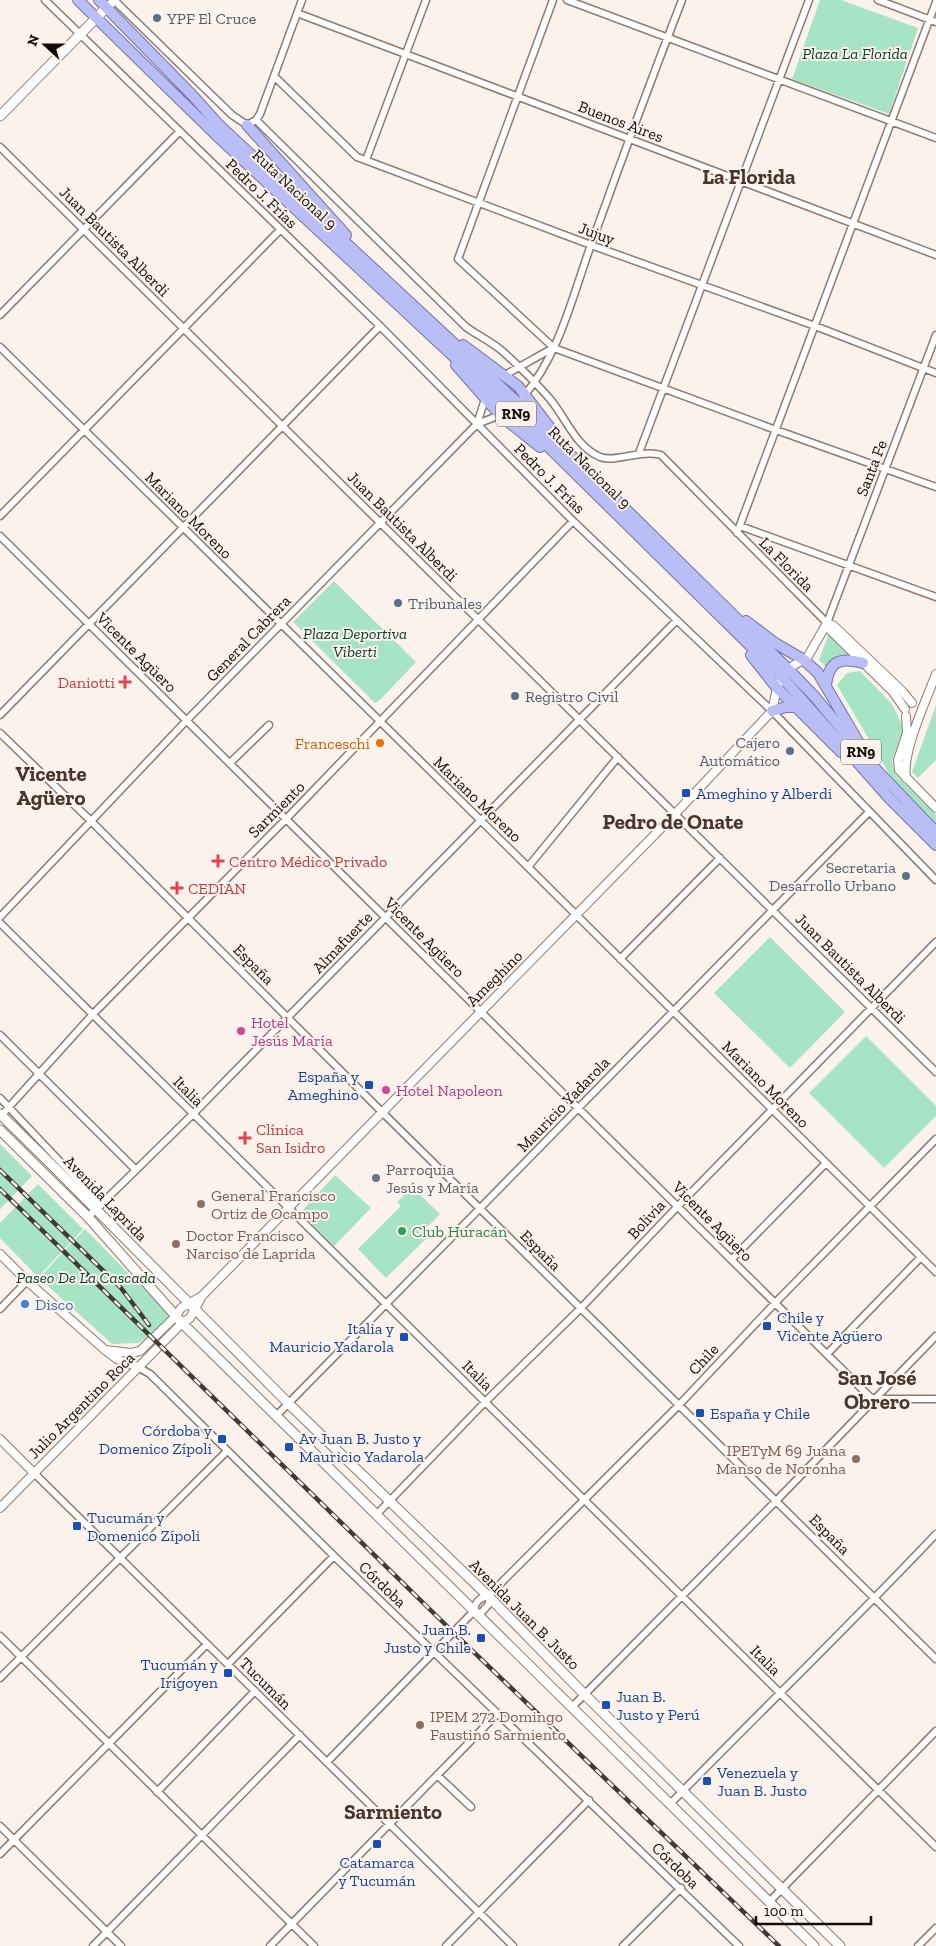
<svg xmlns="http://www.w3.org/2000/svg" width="936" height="1946" font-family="'Zilla Slab',serif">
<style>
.green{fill:#a7e4c4}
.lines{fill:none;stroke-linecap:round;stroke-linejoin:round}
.minor-casing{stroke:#8f7a6e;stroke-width:9}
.tertiary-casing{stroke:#8f7a6e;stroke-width:10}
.secondary-casing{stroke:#8f7a6e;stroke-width:11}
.trunk-casing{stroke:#7475a1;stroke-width:12}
.minor{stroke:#fff;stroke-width:6}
.tertiary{stroke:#fff;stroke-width:8}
.secondary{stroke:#fff;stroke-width:9}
.trunk{stroke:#babef6;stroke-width:10}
.rail-casing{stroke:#413935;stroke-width:4.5}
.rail{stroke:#fbf2ec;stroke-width:2.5;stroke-dasharray:8;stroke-linecap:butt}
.service-dot{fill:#5c6f8a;stroke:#fbf2ec;stroke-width:2}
.health-dot{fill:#e0444e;stroke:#fbf2ec;stroke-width:2}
.food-dot{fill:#e8710a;stroke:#fbf2ec;stroke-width:2}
.transit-dot{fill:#1a4fb4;stroke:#fbf2ec;stroke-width:2}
.hotel-dot{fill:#d1479c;stroke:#fbf2ec;stroke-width:2}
.worship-dot{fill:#6b7280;stroke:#fbf2ec;stroke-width:2}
.education-dot{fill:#8d6e63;stroke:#fbf2ec;stroke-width:2}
.leisure-dot{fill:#2e9e5b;stroke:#fbf2ec;stroke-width:2}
.shop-dot{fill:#3f7fe0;stroke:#fbf2ec;stroke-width:2}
.labels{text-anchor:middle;stroke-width:4;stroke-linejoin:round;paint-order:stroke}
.shield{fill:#fbf2ec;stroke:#59514c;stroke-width:1}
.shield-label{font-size:15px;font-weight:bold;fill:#140c08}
.service-label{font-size:16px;fill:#4e5e75;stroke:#fbf2ec;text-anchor:start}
.park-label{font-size:16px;font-style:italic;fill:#023d27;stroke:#fbf2ec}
.street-label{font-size:16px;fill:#140c08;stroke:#fbf2ec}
.health-label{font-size:16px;fill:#be3a42;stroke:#fbf2ec;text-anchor:start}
.food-label{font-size:16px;fill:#c56008;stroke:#fbf2ec;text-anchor:end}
.transit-label{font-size:16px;fill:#164399;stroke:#fbf2ec;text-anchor:start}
.hotel-label{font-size:16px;fill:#b23c85;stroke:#fbf2ec;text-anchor:start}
.worship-label{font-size:16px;fill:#5b616d;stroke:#fbf2ec;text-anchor:start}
.education-label{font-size:16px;fill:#785e54;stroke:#fbf2ec;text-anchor:start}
.leisure-label{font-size:16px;fill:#27864d;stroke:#fbf2ec;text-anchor:start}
.shop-label{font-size:16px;fill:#366cbe;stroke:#fbf2ec;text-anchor:start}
.district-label{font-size:21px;font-weight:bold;fill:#48352b;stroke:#fbf2ec}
</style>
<rect width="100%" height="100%" fill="#fbf2ec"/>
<path class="green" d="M820 0H841L918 28 889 114 792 79Z
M334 581 416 662 381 699 375 703 293 622Z
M829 633 851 653 826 667 819 660Z
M860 671 892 704 904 729 892 761 895 774 936 815V823L890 775 837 685 847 673Z
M936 705V760L918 778 912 772Z
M770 937 845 1012 790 1068 714 993Z
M866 1036 936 1106V1116L884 1168 809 1093Z
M0 1144 32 1176 0 1209Z
M335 1175 371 1208 334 1246 300 1213Z
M38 1184 83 1229 38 1277 0 1238V1223Z
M412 1187 440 1214 426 1228 431 1234 386 1278 358 1249 401 1206 397 1202Z
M85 1229 129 1274 172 1315 152 1334 139 1343 112 1344 39 1278Z"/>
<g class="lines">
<defs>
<path id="minor" d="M45 0 380 326 573 521 772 711 936 880
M114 0 232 115 247 125 256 120 260 114 302 0
M553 0 458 259 554 348 776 430 936 487
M567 0 936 138
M878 0 936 22
M297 13 936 255
M275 77 357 157 591 245 815 326 936 373
M256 120 466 327C477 335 490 341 501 350 515 362 538 385 550 399 566 418 575 446 600 457 615 463 641 449 661 455L827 623 936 335
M0 147 936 1072
M366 160 426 0
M0 315 179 132
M0 347 528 867 936 1272
M505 375 553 348
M523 397C560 354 573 294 592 242 621 161 651 80 682 0
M477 424 485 399
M639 453 809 0
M0 516 280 230
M740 526 936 597
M737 533 936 2
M0 536 869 1396 874 1399H936
M0 715 380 326
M0 733 92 822 382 1112 936 1659
M230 763 269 725
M528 867 618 757
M0 917 187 720 477 424 500 415 513 408
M0 923 936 1847
M620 959 720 858
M0 1035 136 1170
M0 1098 101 1205
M0 1117 93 1014 286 819 573 521
M88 1217 193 1114 677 620
M732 1259 826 1163
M0 1309 27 1281
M828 1353 921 1257
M138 1367 150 1374 334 1556 739 1946
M276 1416 869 812
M34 1473 513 1946
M376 1515 485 1402 581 1308 678 1206 936 942
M475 1612 481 1613 489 1604V1597
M0 1636 314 1946
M228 1664 334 1556
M0 1678 227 1451
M572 1707 776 1501 936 1336
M327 1762 474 1611C475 1602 479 1598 488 1596L679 1405 776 1302 936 1139
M437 1775 471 1807
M157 1792 255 1691
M670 1804C758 1714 849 1626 936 1534
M0 1826 121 1946
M0 1854 207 1644
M769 1902 936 1731
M93 1946 300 1735
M270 1946 497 1714
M446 1946 589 1800
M623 1946 681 1888
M918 1946 936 1928"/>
<path id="tertiary" d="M106 8 115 0
M827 623 834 626 902 691 912 703
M827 623 830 630 893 692 905 709
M906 716 907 733 898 760 899 770 936 808
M906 778C902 751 926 701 936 674
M0 1254 27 1281 105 1350 117 1359 138 1367
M105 1350 131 1353 140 1351 176 1316 181 1308 202 1296 675 814 772 711 777 688 782 677 794 665 807 658 827 623
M0 1439 34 1473
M0 1508 182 1323 190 1318 202 1296"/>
<path id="secondary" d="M0 116 106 8
M0 1114 52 1165 289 1404 488 1596 584 1694 840 1946
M0 1130 88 1217 182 1323 814 1946"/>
<path id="trunk" d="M78 0 214 133 511 410 782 677 889 798 936 845
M99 0 193 96 219 125 518 403 789 670 815 697 869 762 936 832
M247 125 346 235
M463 345 518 386 551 429
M456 365 500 415 540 447
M746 621 775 643 804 660 818 673 859 743
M751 655 777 688 841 752
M826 685C829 660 841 657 863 663
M772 711 786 707H796"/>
</defs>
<use href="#minor" class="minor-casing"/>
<use href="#tertiary" class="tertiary-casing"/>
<use href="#secondary" class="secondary-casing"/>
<use href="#trunk" class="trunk-casing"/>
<use href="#minor" class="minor"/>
<use href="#tertiary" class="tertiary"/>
<use href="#secondary" class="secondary"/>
<use href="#trunk" class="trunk"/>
<defs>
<path id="rail" d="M0 1170 121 1288 149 1325
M0 1189 453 1632 779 1946"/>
</defs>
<use href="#rail" class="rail-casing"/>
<use href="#rail" class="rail"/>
</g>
<g class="service-dot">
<circle cx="157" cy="18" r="5"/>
<circle cx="398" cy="603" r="5"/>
<circle cx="515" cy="696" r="5"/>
<circle cx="790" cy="751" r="5"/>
<circle cx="906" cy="876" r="5"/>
</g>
<g class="health-dot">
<path d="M122.5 674.5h5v5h5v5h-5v5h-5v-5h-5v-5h5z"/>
<path d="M215.5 853.5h5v5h5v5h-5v5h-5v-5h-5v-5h5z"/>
<path d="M174.5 880.5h5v5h5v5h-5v5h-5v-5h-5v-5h5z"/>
<path d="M242.5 1130.5h5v5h5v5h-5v5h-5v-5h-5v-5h5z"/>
</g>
<circle class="food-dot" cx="380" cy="743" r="5"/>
<g class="transit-dot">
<rect x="681" y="788" width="10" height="10" rx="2.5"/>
<rect x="364" y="1080" width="10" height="10" rx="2.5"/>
<rect x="762" y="1321" width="10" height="10" rx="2.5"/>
<rect x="399" y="1332" width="10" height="10" rx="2.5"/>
<rect x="695" y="1408" width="10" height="10" rx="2.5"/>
<rect x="217" y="1434" width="10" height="10" rx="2.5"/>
<rect x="284" y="1442" width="10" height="10" rx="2.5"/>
<rect x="72" y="1521" width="10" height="10" rx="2.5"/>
<rect x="476" y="1633" width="10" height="10" rx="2.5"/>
<rect x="223" y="1668" width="10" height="10" rx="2.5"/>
<rect x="601" y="1700" width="10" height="10" rx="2.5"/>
<rect x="702" y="1776" width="10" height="10" rx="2.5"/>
<rect x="372" y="1839" width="10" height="10" rx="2.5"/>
</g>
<g class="hotel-dot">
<circle cx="241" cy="1031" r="5"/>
<circle cx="386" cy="1090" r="5"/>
</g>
<circle class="worship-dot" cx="376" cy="1178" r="5"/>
<g class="education-dot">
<circle cx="201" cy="1204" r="5"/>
<circle cx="176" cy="1244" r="5"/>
<circle cx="856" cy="1459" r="5"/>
<circle cx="420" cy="1725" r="5"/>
</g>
<circle class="leisure-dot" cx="402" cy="1231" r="5"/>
<circle class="shop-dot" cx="25" cy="1304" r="5"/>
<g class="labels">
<g class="shield">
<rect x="496" y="401.5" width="40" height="25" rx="4"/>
<rect x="841" y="739.5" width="40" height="25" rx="4"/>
</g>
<g class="shield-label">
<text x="516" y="419">RN9</text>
<text x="861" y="757">RN9</text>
</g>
<g class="service-label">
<text x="167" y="24">YPF El Cruce</text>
<text x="408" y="609">Tribunales</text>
<text x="525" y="702">Registro Civil</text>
<text x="780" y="748" text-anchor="end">Cajero<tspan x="780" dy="18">Automático</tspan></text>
<text x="896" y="873" text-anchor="end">Secretaria<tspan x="896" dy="18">Desarrollo Urbano</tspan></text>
</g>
<g class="park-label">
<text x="855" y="59">Plaza La Florida</text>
<text x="355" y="639">Plaza Deportiva<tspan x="355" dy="18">Viberti</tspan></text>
<text x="86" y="1283">Paseo De La Cascada</text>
</g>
<g class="street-label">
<text transform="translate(621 121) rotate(21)" y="6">Buenos Aires</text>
<text transform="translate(295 189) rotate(43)" y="6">Ruta Nacional 9</text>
<text transform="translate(262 193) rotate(44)" y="6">Pedro J. Frías</text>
<text transform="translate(597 233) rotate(20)" y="6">Jujuy</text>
<text transform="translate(115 241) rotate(45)" y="6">Juan Bautista Alberdi</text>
<text transform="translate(590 467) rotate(45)" y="6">Ruta Nacional 9</text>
<text transform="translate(871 468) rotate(-69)" y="6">Santa Fe</text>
<text transform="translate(550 478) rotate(45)" y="6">Pedro J. Frías</text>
<text transform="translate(189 515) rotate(45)" y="6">Mariano Moreno</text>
<text transform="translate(403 526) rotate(45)" y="6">Juan Bautista Alberdi</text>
<text transform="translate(787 564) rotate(45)" y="6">La Florida</text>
<text transform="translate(248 638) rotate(-46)" y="6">General Cabrera</text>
<text transform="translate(137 652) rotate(45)" y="6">Vicente Agüero</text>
<text transform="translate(478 799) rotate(44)" y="6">Mariano Moreno</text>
<text transform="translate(276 809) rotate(-45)" y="6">Sarmiento</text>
<text transform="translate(425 937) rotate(45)" y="6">Vicente Agüero</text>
<text transform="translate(342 942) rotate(-46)" y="6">Almafuerte</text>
<text transform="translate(254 964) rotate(45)" y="6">España</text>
<text transform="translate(851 968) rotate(45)" y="6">Juan Bautista Alberdi</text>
<text transform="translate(494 978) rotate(-45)" y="6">Ameghino</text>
<text transform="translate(766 1084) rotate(45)" y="6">Mariano Moreno</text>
<text transform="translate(189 1091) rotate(45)" y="6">Italia</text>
<text transform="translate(563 1104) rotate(-46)" y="6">Mauricio Yadarola</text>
<text transform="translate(106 1198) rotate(46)" y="6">Avenida Laprida</text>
<text transform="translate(646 1219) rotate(-47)" y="6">Bolivia</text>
<text transform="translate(713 1221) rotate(45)" y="6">Vicente Agüero</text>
<text transform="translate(541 1250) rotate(45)" y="6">España</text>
<text transform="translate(703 1359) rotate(-47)" y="6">Chile</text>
<text transform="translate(478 1375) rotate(45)" y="6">Italia</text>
<text transform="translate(81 1405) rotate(-45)" y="6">Julio Argentino Roca</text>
<text transform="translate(830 1534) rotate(45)" y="6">España</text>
<text transform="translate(383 1584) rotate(44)" y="6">Córdoba</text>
<text transform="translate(525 1614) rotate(45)" y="6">Avenida Juan B. Justo</text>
<text transform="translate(766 1660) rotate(45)" y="6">Italia</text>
<text transform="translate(266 1683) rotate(45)" y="6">Tucumán</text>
<text transform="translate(676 1865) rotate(44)" y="6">Córdoba</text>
</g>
<g class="health-label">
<text x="115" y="688" text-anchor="end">Daniotti</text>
<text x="229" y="867">Centro Médico Privado</text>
<text x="188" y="894">CEDIAN</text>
<text x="256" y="1135">Clínica<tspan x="256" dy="18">San Isidro</tspan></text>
</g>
<g class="food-label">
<text x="370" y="749">Franceschi</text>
</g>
<g class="transit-label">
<text x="696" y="799">Ameghino y Alberdi</text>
<text x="359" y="1082" text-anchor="end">España y<tspan x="359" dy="18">Ameghino</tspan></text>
<text x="777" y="1323">Chile y<tspan x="777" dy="18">Vicente Agüero</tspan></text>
<text x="394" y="1334" text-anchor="end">Italia y<tspan x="394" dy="18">Mauricio Yadarola</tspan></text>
<text x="710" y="1419">España y Chile</text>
<text x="212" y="1436" text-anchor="end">Córdoba y<tspan x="212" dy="18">Domenico Zípoli</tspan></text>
<text x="299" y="1444">Av Juan B. Justo y<tspan x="299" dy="18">Mauricio Yadarola</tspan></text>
<text x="87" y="1523">Tucumán y<tspan x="87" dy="18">Domenico Zípoli</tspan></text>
<text x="471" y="1635" text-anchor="end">Juan B.<tspan x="471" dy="18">Justo y Chile</tspan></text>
<text x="218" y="1670" text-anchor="end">Tucumán y<tspan x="218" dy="18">Irigoyen</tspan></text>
<text x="616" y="1702">Juan B.<tspan x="616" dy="18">Justo y Perú</tspan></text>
<text x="717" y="1778">Venezuela y<tspan x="717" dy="18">Juan B. Justo</tspan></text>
<text x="377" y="1868" text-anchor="middle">Catamarca<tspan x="377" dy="18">y Tucumán</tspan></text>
</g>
<g class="hotel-label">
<text x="251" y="1028">Hotel<tspan x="251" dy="18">Jesús María</tspan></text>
<text x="396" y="1096">Hotel Napoleon</text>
</g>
<g class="worship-label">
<text x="386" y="1175">Parroquia<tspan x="386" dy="18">Jesús y María</tspan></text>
</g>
<g class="education-label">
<text x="211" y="1201">General Francisco<tspan x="211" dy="18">Ortiz de Ocampo</tspan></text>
<text x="186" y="1241">Doctor Francisco<tspan x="186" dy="18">Narciso de Laprida</tspan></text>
<text x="846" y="1456" text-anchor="end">IPETyM 69 Juana<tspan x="846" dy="18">Manso de Noronha</tspan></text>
<text x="430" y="1722">IPEM 272 Domingo<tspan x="430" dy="18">Faustino Sarmiento</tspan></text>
</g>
<g class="leisure-label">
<text x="412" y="1237">Club Huracán</text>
</g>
<g class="shop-label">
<text x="35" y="1310">Disco</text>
</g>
<g class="district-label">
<text x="749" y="184">La Florida</text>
<text x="51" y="781">Vicente<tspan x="51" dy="24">Agüero</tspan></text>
<text x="673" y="829">Pedro de Onate</text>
<text x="877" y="1385">San José<tspan x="877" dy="24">Obrero</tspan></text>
<text x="393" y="1819">Sarmiento</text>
</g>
</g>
<g transform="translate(45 45) rotate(291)" stroke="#fbf2ec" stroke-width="4" paint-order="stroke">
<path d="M0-4L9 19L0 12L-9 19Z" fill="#140c08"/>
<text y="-8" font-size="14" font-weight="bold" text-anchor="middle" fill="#140c08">N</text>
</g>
<path d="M756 1916v8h115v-8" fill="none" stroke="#140c08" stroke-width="2.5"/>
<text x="764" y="1916" font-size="15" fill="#140c08" stroke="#fbf2ec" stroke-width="4" paint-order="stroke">100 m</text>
</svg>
